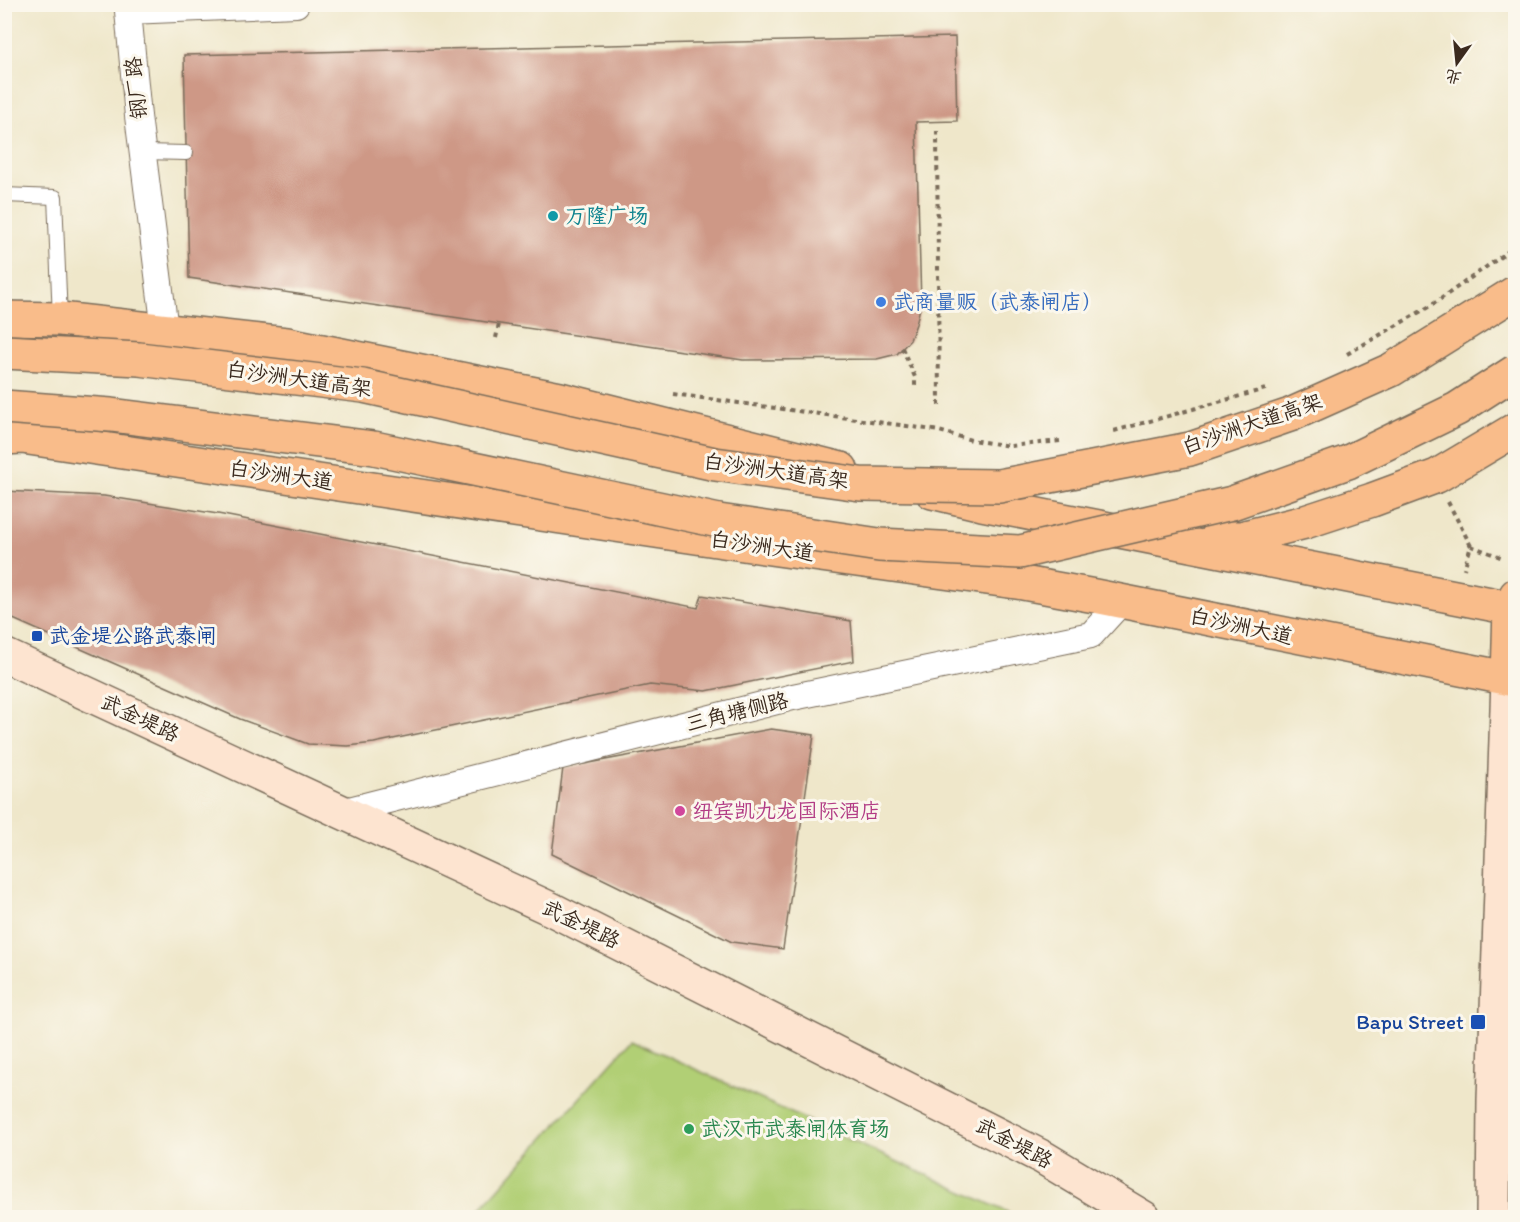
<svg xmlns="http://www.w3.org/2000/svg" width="1520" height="1222" font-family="Itim,'LXGW WenKai TC',sans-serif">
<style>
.green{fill:#b1cf75;stroke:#767c4a;stroke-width:1.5}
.building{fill:#ce9886}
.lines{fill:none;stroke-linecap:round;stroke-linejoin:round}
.lane-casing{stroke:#7a6c5a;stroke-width:16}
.street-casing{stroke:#7a6c5a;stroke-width:28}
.secondary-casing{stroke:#7a6c5a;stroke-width:36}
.primary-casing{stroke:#7a6c5a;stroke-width:36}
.path{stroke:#7a6c5a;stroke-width:4;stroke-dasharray:4.5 4.5;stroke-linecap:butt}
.lane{stroke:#fff;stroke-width:14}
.street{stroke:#fff;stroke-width:26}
.secondary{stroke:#fde4d0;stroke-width:33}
.primary{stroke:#f9bc8a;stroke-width:33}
.highway-bridge-casing{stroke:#7a6c5a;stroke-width:36;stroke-linecap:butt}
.highway-bridge{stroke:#f9bc8a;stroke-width:33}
.culture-dot{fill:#0f9aa8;stroke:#fbf7ec;stroke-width:2}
.shop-dot{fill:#3f7fe0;stroke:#fbf7ec;stroke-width:2}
.transit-dot{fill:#1a4fb4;stroke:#fbf7ec;stroke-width:2}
.hotel-dot{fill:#d1479c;stroke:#fbf7ec;stroke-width:2}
.leisure-dot{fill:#2e9e5b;stroke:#fbf7ec;stroke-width:2}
.labels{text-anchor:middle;stroke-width:6;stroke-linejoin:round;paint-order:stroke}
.street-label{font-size:21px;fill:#3b2a1e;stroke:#fbf7ec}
.culture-label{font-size:21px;fill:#0d838f;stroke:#fbf7ec;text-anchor:start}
.shop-label{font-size:21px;fill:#366cbe;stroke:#fbf7ec;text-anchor:start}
.transit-label{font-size:21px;fill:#164399;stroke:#fbf7ec;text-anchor:start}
.hotel-label{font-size:21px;fill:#b23c85;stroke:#fbf7ec;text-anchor:start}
.leisure-label{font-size:21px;fill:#27864d;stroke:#fbf7ec;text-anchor:start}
</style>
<rect width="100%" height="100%" fill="#fbf7ec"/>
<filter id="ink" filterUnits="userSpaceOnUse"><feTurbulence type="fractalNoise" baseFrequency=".0167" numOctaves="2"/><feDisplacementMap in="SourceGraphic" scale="12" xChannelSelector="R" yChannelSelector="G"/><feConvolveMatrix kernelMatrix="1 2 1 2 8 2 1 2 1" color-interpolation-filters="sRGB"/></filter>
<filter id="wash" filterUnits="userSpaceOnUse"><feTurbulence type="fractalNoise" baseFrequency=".008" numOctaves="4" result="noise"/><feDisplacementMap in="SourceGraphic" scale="24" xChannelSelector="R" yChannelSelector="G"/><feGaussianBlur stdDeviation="1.35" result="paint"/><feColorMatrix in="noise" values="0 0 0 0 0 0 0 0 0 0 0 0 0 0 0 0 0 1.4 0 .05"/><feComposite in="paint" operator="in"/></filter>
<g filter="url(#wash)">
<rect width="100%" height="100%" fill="#efe7ca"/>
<path class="green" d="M632 1040 1018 1217H473Z"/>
<g id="blocks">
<path class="building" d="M955 37 957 121 916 122 921 304 916 324 910 340 897 354 877 359 743 360 189 278 184 55Z
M4 491 104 496 218 514 698 608 702 595 851 621 854 661 706 691 650 685 374 743 348 746 308 744 240 719 4 615Z
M771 729 814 735 783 949 732 942 552 854 563 768Z"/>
</g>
</g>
<g filter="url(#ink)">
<use href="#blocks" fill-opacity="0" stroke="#7a6c5a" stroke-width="1.5"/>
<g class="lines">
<defs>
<path id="lane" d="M143 152 186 153
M4 195 55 197 60 319"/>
<path id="street" d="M165 330 138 116 128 11 296 4
M341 812 793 697 1091 635 1122 601"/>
<path id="secondary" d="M4 655 551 909 1044 1158 1144 1218
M1493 1218 1494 1100 1508 679"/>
<path id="primary" d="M4 318 60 319 287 344 560 399 841 469
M4 438 22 437 777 549 1023 583 1095 596 1516 680
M932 492 982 504 1516 609
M1216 538H1241L1305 522 1372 500 1437 476 1516 429
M1508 679 1510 607 1516 595"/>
</defs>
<use href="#lane" class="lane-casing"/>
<use href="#street" class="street-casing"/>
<use href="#secondary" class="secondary-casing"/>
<use href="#primary" class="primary-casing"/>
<path class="path" d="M937 131 939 408
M496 338 499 324
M902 348 915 377V390
M1347 354 1432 305 1516 246
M673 394 907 426 939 431 971 440 1010 446 1060 441
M1114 431 1269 388
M1448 502 1471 546 1464 569
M1471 546 1503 558"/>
<use href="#lane" class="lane"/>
<use href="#street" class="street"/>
<use href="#secondary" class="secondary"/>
<use href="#primary" class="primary"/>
<defs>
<path id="highway-bridge" d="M4 352 139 359 363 386 715 464 860 484 999 486 1190 449 1290 415 1391 370 1516 292
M4 407 111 415 374 448 719 521 879 545 1020 552 1232 503 1348 462 1457 409 1516 371"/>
</defs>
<use href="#highway-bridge" class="highway-bridge-casing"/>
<use href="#highway-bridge" class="highway-bridge"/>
</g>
</g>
<circle class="culture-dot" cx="553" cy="216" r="6"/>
<circle class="shop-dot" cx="881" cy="302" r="6"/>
<g class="transit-dot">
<rect x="31" y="630" width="12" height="12" rx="3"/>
<rect x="1470" y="1014" width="16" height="16" rx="3"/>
</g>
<circle class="hotel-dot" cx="680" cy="811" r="6"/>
<circle class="leisure-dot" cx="689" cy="1129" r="6"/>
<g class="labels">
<g class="street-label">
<text transform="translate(136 88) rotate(-96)" y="7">钢厂路</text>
<text transform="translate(299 379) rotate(8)" y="7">白沙洲大道高架</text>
<text transform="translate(1252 424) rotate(-19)" y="7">白沙洲大道高架</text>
<text transform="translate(776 471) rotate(8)" y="7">白沙洲大道高架</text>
<text transform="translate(281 475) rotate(8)" y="7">白沙洲大道</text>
<text transform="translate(762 546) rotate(8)" y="7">白沙洲大道</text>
<text transform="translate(1241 626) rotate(12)" y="7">白沙洲大道</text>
<text transform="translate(737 712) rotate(-14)" y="7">三角塘侧路</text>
<text transform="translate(140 718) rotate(25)" y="7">武金堤路</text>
<text transform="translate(581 924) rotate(26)" y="7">武金堤路</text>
<text transform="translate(1014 1143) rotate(28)" y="7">武金堤路</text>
</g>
<g class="culture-label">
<text x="565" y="223">万隆广场</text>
</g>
<g class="shop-label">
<text x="893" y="309">武商量贩（武泰闸店）</text>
</g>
<g class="transit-label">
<text x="49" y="643">武金堤公路武泰闸</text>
<text x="1464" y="1029" text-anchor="end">Bapu Street</text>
</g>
<g class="hotel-label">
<text x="692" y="818">纽宾凯九龙国际酒店</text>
</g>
<g class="leisure-label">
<text x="701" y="1136">武汉市武泰闸体育场</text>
</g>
</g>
<rect width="1520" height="1222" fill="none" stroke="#fbf7ec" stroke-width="24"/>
<g transform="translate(1457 63) rotate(195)" stroke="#fbf7ec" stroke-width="4.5" paint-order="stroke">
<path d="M0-4.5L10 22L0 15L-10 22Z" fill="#3b2a1e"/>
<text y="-9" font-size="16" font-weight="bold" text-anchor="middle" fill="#3b2a1e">北</text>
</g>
</svg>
